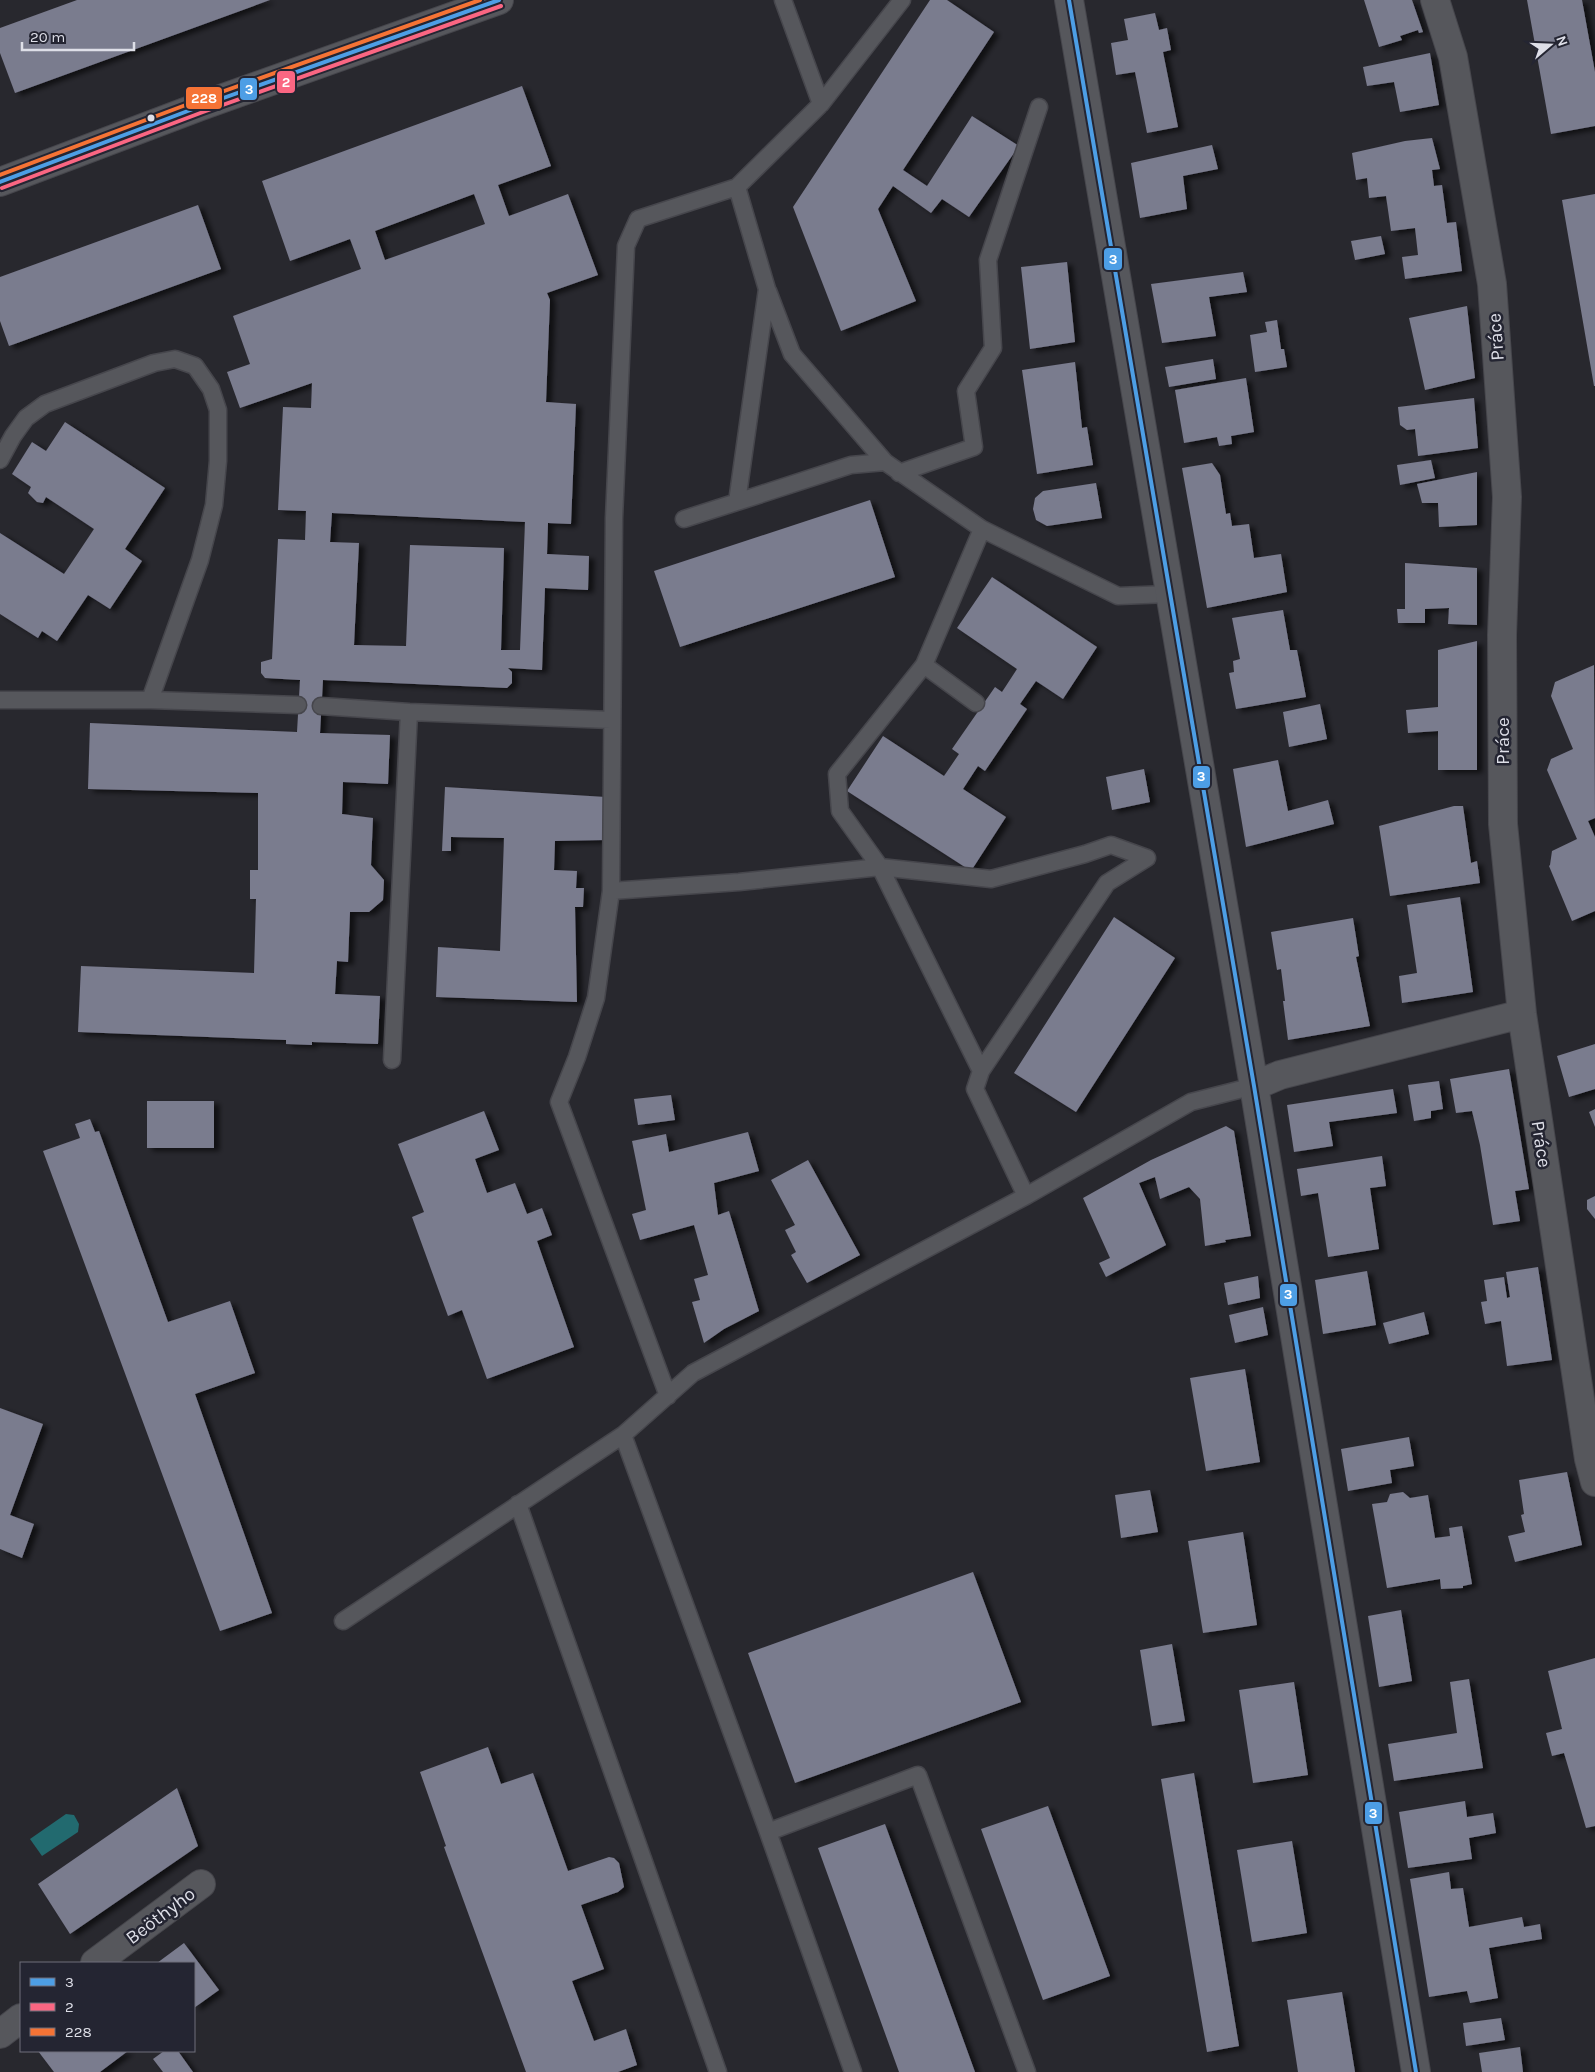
<svg xmlns="http://www.w3.org/2000/svg" width="1595" height="2072" font-family="Karla,sans-serif">
<style>
.water{fill:#226a6f}
.building{fill:#7a7b8e;fill-rule:evenodd;filter:url(#shadow)}
.lines{fill:none;stroke-linecap:round;stroke-linejoin:round}
.service-casing{stroke:#46464c;stroke-width:19}
.minor-casing{stroke:#46464c;stroke-width:30}
.service{stroke:#56575c;stroke-width:16}
.minor{stroke:#56575c;stroke-width:28}
.bus-1-casing{stroke:#242532;stroke-width:8}
.bus-2-casing{stroke:#242532;stroke-width:8}
.bus-3-casing{stroke:#242532;stroke-width:8}
.bus-1{stroke:#4d9ee5;stroke-width:4}
.bus-2{stroke:#fa6682;stroke-width:4}
.bus-3{stroke:#f57335;stroke-width:4}
.bus-dot{fill:#dedfe8;stroke:#242532;stroke-width:2}
.labels{text-anchor:middle;stroke-width:5;stroke-linejoin:round;paint-order:stroke}
.street-label{font-size:19px;fill:#dedfe8;stroke:#242532}
.line-badge{stroke:#242532;stroke-width:2}
.badge-label{font-size:14px;text-anchor:middle;font-weight:bold;fill:#fff}
</style>
<defs>
<filter id="shadow"><feDropShadow dx="5.5" dy="3" stdDeviation="2.5" flood-color="#0009"/></filter>
</defs>
<rect width="100%" height="100%" fill="#28282e"/>
<path class="water" d="M66 1814 74 1815 79 1824 78 1832 42 1856 30 1839Z"/>
<path class="building" d="M77 0H270L15 93 0 53V28Z
M930 0H947L994 32 903 170 927 186 972 116 1019 146 969 217 942 199 931 213 893 186 878 209 916 301 841 331 793 207Z
M1364 0H1412L1423 32 1419 33 1418 30 1400 36 1402 40 1379 47Z
M1527 0H1582L1595 72V126L1551 134Z
M1155 13 1159 30 1167 28 1171 50 1163 52 1178 127 1147 133 1135 72 1116 75 1111 43 1128 40 1124 19Z
M1430 53 1439 105 1400 112 1394 82 1367 86 1363 67Z
M522 86 551 166 498 185 509 216 568 194 598 275 547 293 550 300 546 402 576 404 571 524 548 523 547 554 589 556 588 590 545 588 542 670 508 668 512 672V683L507 688 323 680 320 733 390 735 388 784 343 782 342 814 373 818 371 865 384 880 383 900 369 912H350L348 962 337 961 335 994 380 996 378 1044 312 1042V1045L286 1044V1040L78 1032 81 966 254 973 256 899H250V870H258V793L88 789 90 723 297 732 300 680 265 678 261 673V662L272 659 278 539 305 540 306 511 278 510 283 407 311 408 312 383 240 408 227 372 250 364 233 316 361 269 350 239 290 261 262 181ZM474 194 485 224 385 260 375 231ZM332 513 525 522 520 650H501L504 548 410 545 406 646 354 645 359 543 330 542Z
M1432 138 1440 169 1432 170 1434 186 1442 185 1447 223 1456 222 1462 271 1405 279 1402 257 1418 255 1415 228 1391 231 1386 196 1369 198 1367 178 1356 180 1352 153 1405 141Z
M1212 145 1218 169 1183 176 1187 209 1140 218 1131 163Z
M1595 194V386H1594L1562 200Z
M198 205 221 269 9 346 0 321V277Z
M1381 236 1385 254 1355 260 1351 241Z
M1067 262 1075 342 1030 349 1021 267Z
M1243 272 1247 292 1209 297 1216 336 1162 343 1151 284Z
M1467 306 1475 378 1425 390 1409 318Z
M1277 320 1281 349H1284L1287 367 1255 372 1250 335 1267 332 1265 322Z
M1213 359 1216 379 1169 387 1165 367Z
M1075 362 1082 428 1087 427 1093 465 1037 474 1022 370Z
M1246 378 1254 432 1231 436 1232 444 1219 446 1217 437 1184 443 1175 390Z
M1474 398 1478 448 1418 456 1415 429 1407 430 1400 425 1398 407Z
M65 422 165 488 125 549 142 561 110 609 88 595 57 641 42 631 38 638 0 614V533L64 574 94 529 46 497 43 503 37 502 28 493 31 487 12 474 32 442 46 451Z
M1431 460 1435 478 1400 485 1397 465Z
M1212 463 1220 475 1226 514 1230 513 1232 526 1249 524 1254 558 1281 554 1287 592 1207 608 1182 468Z
M1477 472V525L1439 527 1438 503H1422L1417 484Z
M1096 483 1102 518 1047 526 1036 520 1033 509 1035 498 1043 491Z
M870 500 895 577 680 647 654 571Z
M1405 563 1477 568V625L1448 624 1449 608 1425 609V623H1398L1397 609H1405Z
M992 577 1097 647 1063 699 1036 681 1020 704 1027 709 985 771 978 766 963 789 1006 817 971 871 847 791 883 736 944 776 959 754 952 749 995 687 1002 692 1017 669 957 628Z
M1283 610 1290 650H1297L1306 697 1236 709 1229 673 1234 672 1233 661 1240 659 1232 618Z
M1477 641V770H1438V731L1408 733 1406 710 1438 707V650Z
M1594 665 1595 818 1588 821 1595 837V911L1572 921 1549 866 1550 865 1552 851 1577 839 1547 770 1551 759 1573 749 1551 696 1555 682Z
M1320 704 1327 739 1289 747 1283 712Z
M1278 760 1288 811 1328 800 1334 824 1246 847 1233 769Z
M1144 769 1150 802 1112 810 1106 777Z
M445 787 606 797 605 840 555 841 554 870 577 871 576 888H584L583 907H575L577 1002 436 997 438 947 500 951 504 838 451 837V851H442Z
M1454 806H1463L1471 863 1477 861 1480 883 1390 896 1379 826Z
M1460 897 1473 992 1402 1003 1399 976 1417 973 1407 905Z
M1114 917 1175 958 1076 1112 1014 1073Z
M1353 918 1359 956 1356 957 1370 1026 1288 1040 1283 1001H1285L1281 969 1277 970 1271 932Z
M1595 1044V1089L1569 1097 1557 1056Z
M1509 1069 1529 1189 1515 1191 1520 1221 1493 1225 1480 1145 1472 1111 1456 1113 1450 1079Z
M1439 1081 1443 1109 1431 1111V1118L1414 1121 1408 1085Z
M1393 1089 1397 1113 1329 1122 1333 1146 1294 1152 1287 1105Z
M671 1095 675 1120 638 1125 634 1099Z
M147 1101H214V1148H147Z
M1595 1109V1127L1589 1112Z
M484 1111 499 1150 475 1159 487 1193 515 1183 527 1214 542 1208 552 1235 537 1241 574 1347 487 1379 462 1310 448 1316 412 1217 424 1212 398 1144Z
M90 1119 95 1132 99 1131 168 1322 230 1301 255 1373 195 1394 272 1613 220 1631 43 1151 80 1138 75 1124Z
M1226 1126 1234 1131 1251 1236 1225 1240 1226 1242 1205 1246 1200 1199 1189 1187 1160 1199 1155 1177 1139 1183 1166 1245 1106 1277 1099 1263 1110 1258 1083 1198 1151 1160Z
M748 1132 759 1171 714 1183 718 1215 729 1211 759 1311 724 1329 704 1343 692 1302 700 1300 694 1279 708 1275 694 1225 640 1240 632 1214 646 1210 632 1141 666 1134 669 1152Z
M1382 1156 1386 1186 1370 1188 1379 1249 1328 1257 1318 1193 1301 1196 1297 1169Z
M808 1160 860 1255 807 1283 791 1255 796 1252 785 1230 795 1225 771 1180Z
M1595 1196V1219L1587 1209V1200Z
M1538 1267 1552 1360 1507 1366 1501 1321 1485 1324 1481 1302 1487 1301 1484 1280 1504 1277 1507 1298 1510 1297 1506 1272Z
M1367 1271 1376 1325 1323 1334 1315 1280Z
M1258 1276 1260 1298 1228 1305 1224 1283Z
M1263 1307 1268 1335 1235 1343 1229 1315Z
M1424 1312 1429 1334 1389 1344 1383 1323Z
M1245 1369 1260 1462 1206 1471 1190 1378Z
M0 1408 43 1424 10 1515 34 1524 22 1558 0 1549Z
M1409 1437 1414 1466 1390 1470 1392 1483 1348 1491 1341 1449Z
M1567 1472 1582 1545 1515 1562 1508 1536 1525 1532 1521 1515 1524 1514 1519 1480Z
M1150 1490 1158 1532 1121 1538 1115 1495Z
M1403 1492 1410 1498 1428 1495 1435 1538 1450 1536 1449 1528 1462 1526 1472 1584 1463 1586V1588L1441 1589 1440 1579 1387 1588 1372 1504 1387 1502 1390 1494Z
M1243 1532 1257 1625 1203 1633 1188 1541Z
M973 1572 1021 1702 795 1783 748 1653Z
M1401 1610 1412 1681 1379 1687 1368 1616Z
M1172 1644 1185 1721 1152 1726 1140 1650Z
M1595 1658V1826L1586 1828 1564 1753 1552 1756 1546 1733 1562 1729 1548 1671Z
M1469 1679 1483 1768 1394 1781 1388 1744 1457 1733 1450 1682Z
M1294 1682 1308 1775 1253 1783 1239 1690Z
M488 1747 501 1784 533 1773 568 1871 609 1857 614 1858 619 1863 624 1887 618 1892 581 1905 604 1969 572 1981 594 2041 626 2029 637 2065 618 2072H526L444 1847 446 1846 420 1772Z
M1194 1773 1239 2046 1207 2052 1161 1779Z
M177 1788 198 1846 70 1934 38 1884Z
M1465 1801 1467 1817 1493 1813 1496 1833 1469 1838 1472 1859 1408 1868 1399 1812Z
M1048 1806 1110 1976 1043 2000 981 1829Z
M885 1824 975 2072H899L818 1848Z
M1292 1841 1307 1933 1252 1942 1237 1850Z
M1449 1872 1451 1889 1463 1888 1469 1927 1522 1917 1524 1927 1540 1924 1542 1939 1489 1948 1498 1998 1470 2003 1467 1991 1429 1997 1410 1879Z
M184 1943 219 1990 194 2008V1963H157Z
M1342 1992 1355 2072H1298L1287 2000Z
M1501 2018 1505 2040 1466 2046 1463 2023Z
M1520 2047 1523 2072H1482L1479 2053Z
M38 2051H128L100 2072H54Z
M164 2051H178L193 2072H163L153 2059Z"/>
<g class="lines">
<defs>
<path id="service" d="M783 0 821 104
M768 291 792 354 885 462
M0 460 13 436 26 418 45 404 154 363 175 359 195 366 211 389 218 410V461L214 505 200 560 150 700
M899 473 974 447 966 391 993 348 988 260 1039 107
M737 502 851 465 885 462 982 529 1118 596 1169 594
M684 519 737 502 767 289 737 187
M924 665 976 703
M0 700H150L298 705
M321 706 409 712
M611 891 739 882 880 867 991 879 1085 854 1111 845 1147 858
M392 1060 409 712 611 720
M981 1071 880 867 840 811 837 774 924 665 982 529
M1026 1196 975 1089 981 1071 1107 883 1147 858
M668 1396 559 1102 577 1057 596 998 611 891 614 518 626 246 638 219 737 187 821 104 902 0
M518 1504 718 2072
M343 1621 623 1435
M768 1832 918 1775 1027 2072
M853 2072 768 1832 623 1435 693 1373 1026 1196 1191 1102 1254 1086"/>
<path id="minor" d="M1069 0 1254 1086 1416 2072
M1435 0 1453 57 1492 284 1507 497 1502 635 1503 824 1522 1014 1589 1459 1595 1482
M0 182 201 106 499 0
M1254 1086 1280 1075 1522 1014
M95 1963 201 1884
M0 2034 21 2018"/>
</defs>
<use href="#service" class="service-casing"/>
<use href="#minor" class="minor-casing"/>
<use href="#service" class="service"/>
<use href="#minor" class="minor"/>
<defs>
<path id="bus-1" d="M1069 0 1254 1086 1416 2072
M0 182 201 106 499 0"/>
<path id="bus-2" d="M2 188 203 112 501 6"/>
<path id="bus-3" d="M0 175 199 100 480 0"/>
</defs>
<use href="#bus-1" class="bus-1-casing"/>
<use href="#bus-2" class="bus-2-casing"/>
<use href="#bus-3" class="bus-3-casing"/>
<use href="#bus-1" class="bus-1"/>
<use href="#bus-2" class="bus-2"/>
<use href="#bus-3" class="bus-3"/>
</g>
<circle class="bus-dot" cx="151" cy="118" r="4.5"/>
<g class="labels">
<g class="street-label">
<text transform="translate(1495 337) rotate(-94)" y="7">Práce</text>
<text transform="translate(1502 741) rotate(-90)" y="7">Práce</text>
<text transform="translate(1542 1144) rotate(81)" y="7">Práce</text>
<text transform="translate(160 1915) rotate(-37)" y="7">Beöthyho</text>
</g>
</g>
<g class="line-badge">
<rect x="276" y="70" width="20" height="24" rx="5" fill="#fa6682"/>
<rect x="239" y="77" width="19" height="24" rx="5" fill="#4d9ee5"/>
<rect x="185" y="86" width="38" height="24" rx="5" fill="#f57335"/>
<rect x="1103" y="247" width="20" height="24" rx="5" fill="#4d9ee5"/>
<rect x="1192" y="765" width="19" height="24" rx="5" fill="#4d9ee5"/>
<rect x="1279" y="1283" width="19" height="24" rx="5" fill="#4d9ee5"/>
<rect x="1364" y="1801" width="19" height="24" rx="5" fill="#4d9ee5"/>
</g>
<g class="badge-label">
<text x="286" y="87">2</text>
<text x="249" y="94">3</text>
<text x="204" y="103">228</text>
<text x="1113" y="264">3</text>
<text x="1201" y="781">3</text>
<text x="1288" y="1299">3</text>
<text x="1373" y="1818">3</text>
</g>
<rect x="20" y="1962" width="175" height="90" fill="#242532" stroke="#6e6f7b"/>
<rect x="30" y="1978" width="25" height="8" fill="#4d9ee5" stroke="#6e6f7b"/>
<text x="65" y="1987" font-size="15" fill="#dedfe8">3</text>
<rect x="30" y="2003" width="25" height="8" fill="#fa6682" stroke="#6e6f7b"/>
<text x="65" y="2012" font-size="15" fill="#dedfe8">2</text>
<rect x="30" y="2028" width="25" height="8" fill="#f57335" stroke="#6e6f7b"/>
<text x="65" y="2037" font-size="15" fill="#dedfe8">228</text>
<g transform="translate(1550 45) rotate(71)" stroke="#242532" stroke-width="4" paint-order="stroke">
<path d="M0-4L9 19L0 12L-9 19Z" fill="#dedfe8"/>
<text y="-8" font-size="14" font-weight="bold" text-anchor="middle" fill="#dedfe8">N</text>
</g>
<path d="M22 42v8h112v-8" fill="none" stroke="#dedfe8" stroke-width="2.5"/>
<text x="30" y="42" font-size="15" fill="#dedfe8" stroke="#242532" stroke-width="4" paint-order="stroke">20 m</text>
</svg>
